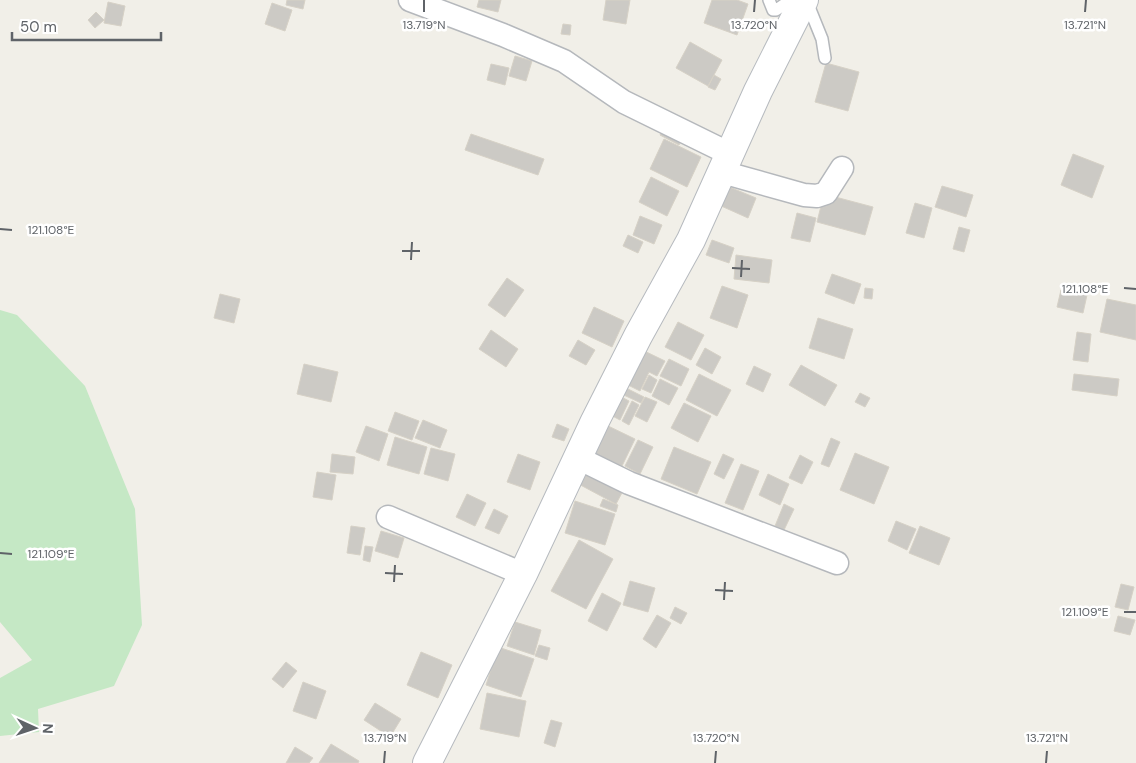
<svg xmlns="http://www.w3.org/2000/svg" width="1136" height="763" font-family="'DM Sans',sans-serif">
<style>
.green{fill:#c5e8c5}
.building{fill:#cccac5;stroke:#d6d1c6}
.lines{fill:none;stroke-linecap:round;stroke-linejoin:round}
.lane-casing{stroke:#b5b8bc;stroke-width:14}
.street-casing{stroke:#b5b8bc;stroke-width:25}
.secondary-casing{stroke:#b6babf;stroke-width:30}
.lane{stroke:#fff;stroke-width:11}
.street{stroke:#fff;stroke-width:22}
.secondary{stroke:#fff;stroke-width:28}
.ticks{fill:none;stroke:#5f6368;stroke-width:2}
.ticks-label{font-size:12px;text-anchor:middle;fill:#5f6368;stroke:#fff;stroke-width:5;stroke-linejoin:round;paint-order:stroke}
</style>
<rect width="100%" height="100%" fill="#f1efe8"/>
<path class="green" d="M0 310 17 315 85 386 135 509 142 625 114 686 38 709 39 732 0 736V678L32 660 0 622Z"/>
<path class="building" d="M287 0H305L303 9 286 5Z
M479 0H501L498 12 477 7Z
M606 0H630L626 24 603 20Z
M712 0H737L748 4 737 35 704 23Z
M108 2 125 6 121 26 104 23Z
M272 3 292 10 285 31 265 24Z
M96 12 104 20 95 28 88 20Z
M563 24 571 25 570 35 561 34Z
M690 42 722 60 708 86 676 68Z
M515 56 532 61 526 81 509 76Z
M826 63 859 72 848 111 815 102Z
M491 64 509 68 505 85 487 80Z
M714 75 721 79 715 90 708 87Z
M666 124 685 134 679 145 660 135Z
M471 134 544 159 538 175 465 150Z
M664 139 701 157 687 187 650 169Z
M1073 154 1104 166 1092 198 1061 185Z
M651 177 679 191 667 216 639 202Z
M727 186 756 198 748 218 719 205Z
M942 186 973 195 966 217 935 207Z
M824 194 873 207 865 235 817 222Z
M915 203 932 208 924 238 906 233Z
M797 213 816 218 810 242 791 238Z
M640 216 662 225 654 244 633 235Z
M959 227 970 230 964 252 953 249Z
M628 235 643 242 638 253 623 246Z
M712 240 734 248 729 263 706 255Z
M736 255 772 260 769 283 734 279Z
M832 274 861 284 854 304 825 293Z
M507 278 524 290 505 317 488 305Z
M722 286 748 295 737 328 710 318Z
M865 288 873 289 872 299 864 298Z
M1061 290 1087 295 1083 313 1057 307Z
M220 294 240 299 234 323 214 318Z
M1107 299 1136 305V340L1100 332Z
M594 307 624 321 612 347 582 333Z
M818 318 853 329 844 359 809 348Z
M678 322 704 335 691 360 665 347Z
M491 330 518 349 506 367 479 349Z
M1077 332 1091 334 1088 362 1073 360Z
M578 340 595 350 586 365 569 356Z
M634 346 665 361 657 376 649 372 640 391 618 380Z
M705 348 721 357 712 374 696 365Z
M669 359 689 369 681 386 660 376Z
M304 364 338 372 331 402 297 394Z
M801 365 837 385 825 406 789 385Z
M754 366 771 374 763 392 746 384Z
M699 374 731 390 717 416 686 400Z
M1074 374 1119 379 1117 396 1072 390Z
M649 375 657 380 651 393 642 389Z
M660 379 678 388 669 405 652 396Z
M616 383 644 397 641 403 613 390Z
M612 392 629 401 620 420 603 411Z
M860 393 870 398 865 407 855 402Z
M645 397 657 402 647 422 635 416Z
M632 401 639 405 629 425 622 421Z
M684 403 711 416 698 442 671 428Z
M395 412 419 421 412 440 388 431Z
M423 420 447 430 440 448 415 438Z
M557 424 569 429 564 441 552 437Z
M604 424 635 439 622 466 591 452Z
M366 426 388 434 379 461 356 452Z
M395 437 427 447 419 474 387 465Z
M831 438 840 442 829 467 821 464Z
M638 440 653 447 640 474 625 466Z
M674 447 711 462 697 494 661 479Z
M431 448 455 454 448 481 424 474Z
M855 453 889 467 874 504 840 490Z
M332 454 355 457 353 474 330 472Z
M518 454 540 462 530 490 507 482Z
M723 454 734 459 724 479 714 474Z
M800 455 813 462 802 484 789 478Z
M741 464 759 471 743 510 725 503Z
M580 467 624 489 616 504 573 481Z
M317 472 336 475 332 500 313 497Z
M768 474 789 484 780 505 759 495Z
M467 494 486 503 475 526 456 517Z
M603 499 618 505 616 512 600 506Z
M575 501 615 514 605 545 565 533Z
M784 504 794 509 784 530 775 526Z
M494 509 508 516 499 534 485 528Z
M896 521 916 529 907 550 888 541Z
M351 526 365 528 360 555 347 553Z
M920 526 950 538 939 565 909 553Z
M381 531 404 538 398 558 375 551Z
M579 540 613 559 586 609 551 591Z
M365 546 373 547 370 562 363 560Z
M630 581 655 588 648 612 623 605Z
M1121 584 1134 587 1128 610 1115 607Z
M602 593 621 603 607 631 588 621Z
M675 607 687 613 681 624 670 618Z
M657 615 671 623 656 648 643 639Z
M1118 616 1135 620 1130 635 1114 631Z
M515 622 541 630 534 655 507 646Z
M539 645 550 648 547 660 535 656Z
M498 647 534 659 521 697 486 685Z
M421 652 452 665 438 698 407 685Z
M286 662 297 671 283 688 272 679Z
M303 682 326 691 316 719 293 711Z
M487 693 526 701 519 737 480 729Z
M375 703 401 719 390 737 364 720Z
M551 720 562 723 555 747 544 743Z
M331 744 359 761 358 763H319Z
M295 747 313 758 309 763H286Z"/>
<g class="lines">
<defs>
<path id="lane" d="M769 0 773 10H776L791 0
M807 2 822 39 825 58"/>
<path id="street" d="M410 0 503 35 564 61 624 102 730 154
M722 172 804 195 817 196 826 193 842 168
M578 458 629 483 837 563
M388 517 523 574"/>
<path id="secondary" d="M427 763 523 574 595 421 638 336 691 240 758 91 804 0"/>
</defs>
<use href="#lane" class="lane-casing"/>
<use href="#street" class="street-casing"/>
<use href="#secondary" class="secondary-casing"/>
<use href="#lane" class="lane"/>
<use href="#street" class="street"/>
<use href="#secondary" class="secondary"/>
</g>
<path class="ticks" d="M424 12V0M754 12 755 0M1085 12 1086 0M0 229 12 230M402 251H420M411 260 412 242M732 268 750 269M741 277 742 260M1124 288 1136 289M0 553 12 554M385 573 403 574M394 582 395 565M715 590 733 591M724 600 725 582M1124 612H1136M384 763 385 751M715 763 716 751M1046 763 1047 751"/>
<g class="ticks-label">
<text x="424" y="29">13.719°N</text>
<text x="754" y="29">13.720°N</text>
<text x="1085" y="29">13.721°N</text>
<text x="51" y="234">121.108°E</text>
<text x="1085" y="293">121.108°E</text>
<text x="51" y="558">121.109°E</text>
<text x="1085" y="616">121.109°E</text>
<text x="385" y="742">13.719°N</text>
<text x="716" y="742">13.720°N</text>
<text x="1047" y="742">13.721°N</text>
</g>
<g transform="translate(35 728) rotate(93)" stroke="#ffffff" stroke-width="4" paint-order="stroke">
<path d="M0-4L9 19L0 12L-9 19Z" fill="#5f6368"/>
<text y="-8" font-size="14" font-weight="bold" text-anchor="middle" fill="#5f6368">N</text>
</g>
<path d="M12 32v8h149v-8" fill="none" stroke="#5f6368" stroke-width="2.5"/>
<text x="20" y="32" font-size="15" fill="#5f6368" stroke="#ffffff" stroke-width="4" paint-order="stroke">50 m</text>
</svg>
